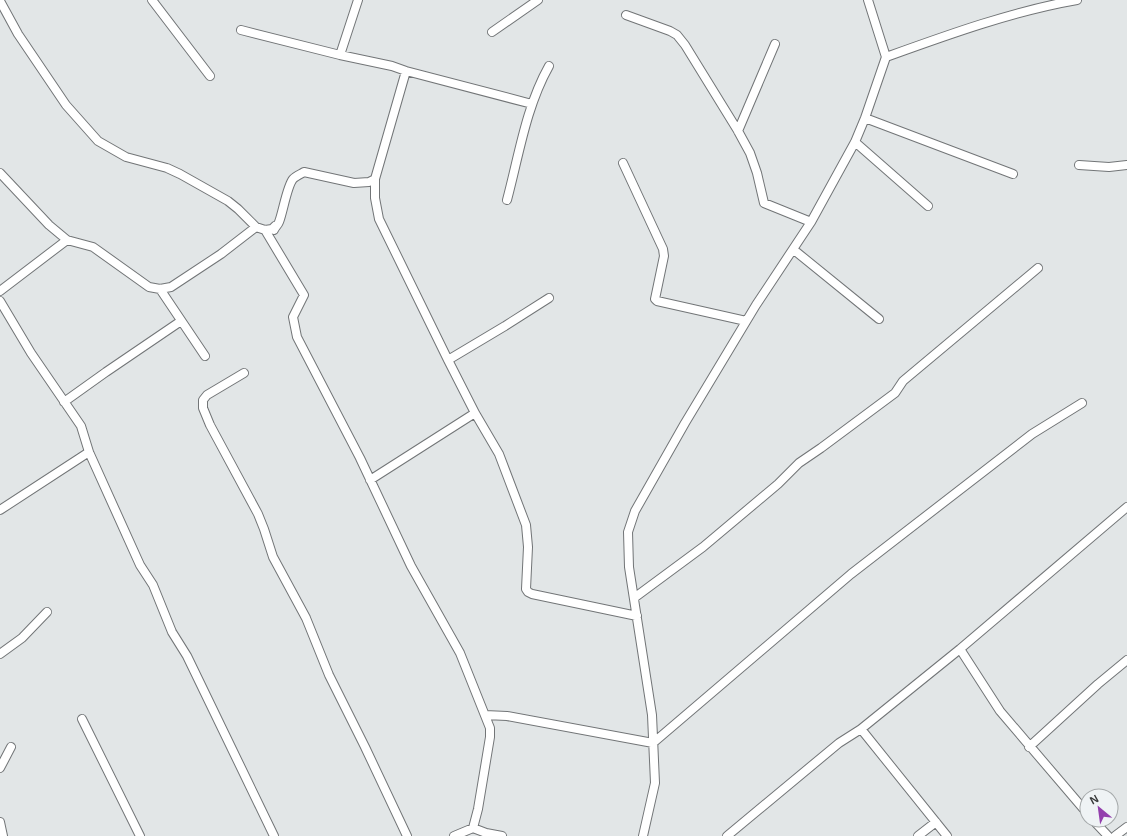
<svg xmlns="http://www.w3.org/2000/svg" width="1127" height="836" font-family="Arial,sans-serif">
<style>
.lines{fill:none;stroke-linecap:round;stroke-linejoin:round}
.minor-casing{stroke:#727577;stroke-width:10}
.minor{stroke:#fff;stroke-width:8}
</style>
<rect width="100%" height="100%" fill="#e2e6e7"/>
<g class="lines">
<defs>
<path id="minor" d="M152 0 210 76
M0 1 18 34 66 105 98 141 126 157 167 168 180 174 228 201 238 209 256 227 265 230 272 229 275 226
M626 15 670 31 677 35 685 45 738 131 750 153 757 173 764 203 811 222
M241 30 340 55 392 66 406 71 532 104
M492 32 538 0
M340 55 358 0
M886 57C947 35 1013 11 1077 0
M865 118 1013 174
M738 131 775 44
M855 142 928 206
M623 163 663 249 664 256 655 299 657 301 746 321
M1079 165 1109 167 1127 165
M0 173 49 225 67 240 93 247 149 287 160 289 171 287 221 254 256 227
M375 179V198L379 219 448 360 475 413 499 454 526 525 528 547 526 589 528 592 532 594 637 616
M507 200C519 155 526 107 549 66
M265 230 304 295 293 317 297 337 360 458 411 566 460 653 490 728V737L478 809 473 828
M274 230C275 227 278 225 279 222 283 212 287 186 293 179 296 176 301 174 304 172L354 183 369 182 375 179 406 71
M794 250 879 319
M160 289 205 356
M0 291 67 240
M0 301 31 353 81 426 89 452 140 565 153 585 172 632 187 656 274 836
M448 360 505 326 549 298
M244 373 207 395 203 400V408L210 425 258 514 264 529 273 557 306 618 329 675 365 747 407 836
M64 402 106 372 181 321
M370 480 475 413
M0 510 89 452
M634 598 703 547 778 484 799 463 821 448 895 393 903 381 1038 268
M960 649 1000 711 1087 813
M0 654 22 638 47 612
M485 715 507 716 653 743 851 574 1032 434 1082 403
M82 719 140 836
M861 729 960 649 1127 507
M1029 747 1098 684 1127 660
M0 768 11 747
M1093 820 1108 836
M0 822 3 836
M454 836 473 828 486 833 502 836
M643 836 655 783 652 715 629 567 628 532 635 511 685 423 756 305 811 222 855 142 865 118 886 57 868 0
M727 836 839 743 861 729 947 836
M918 836 936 822
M1115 836 1127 827"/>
</defs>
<use href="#minor" class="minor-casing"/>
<use href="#minor" class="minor"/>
</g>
<g transform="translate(1099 808) rotate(331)"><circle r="19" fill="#eff3f5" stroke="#a5a9aa"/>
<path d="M0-3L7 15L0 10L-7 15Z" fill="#933fad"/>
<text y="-6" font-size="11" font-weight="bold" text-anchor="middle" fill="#373939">N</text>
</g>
</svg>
